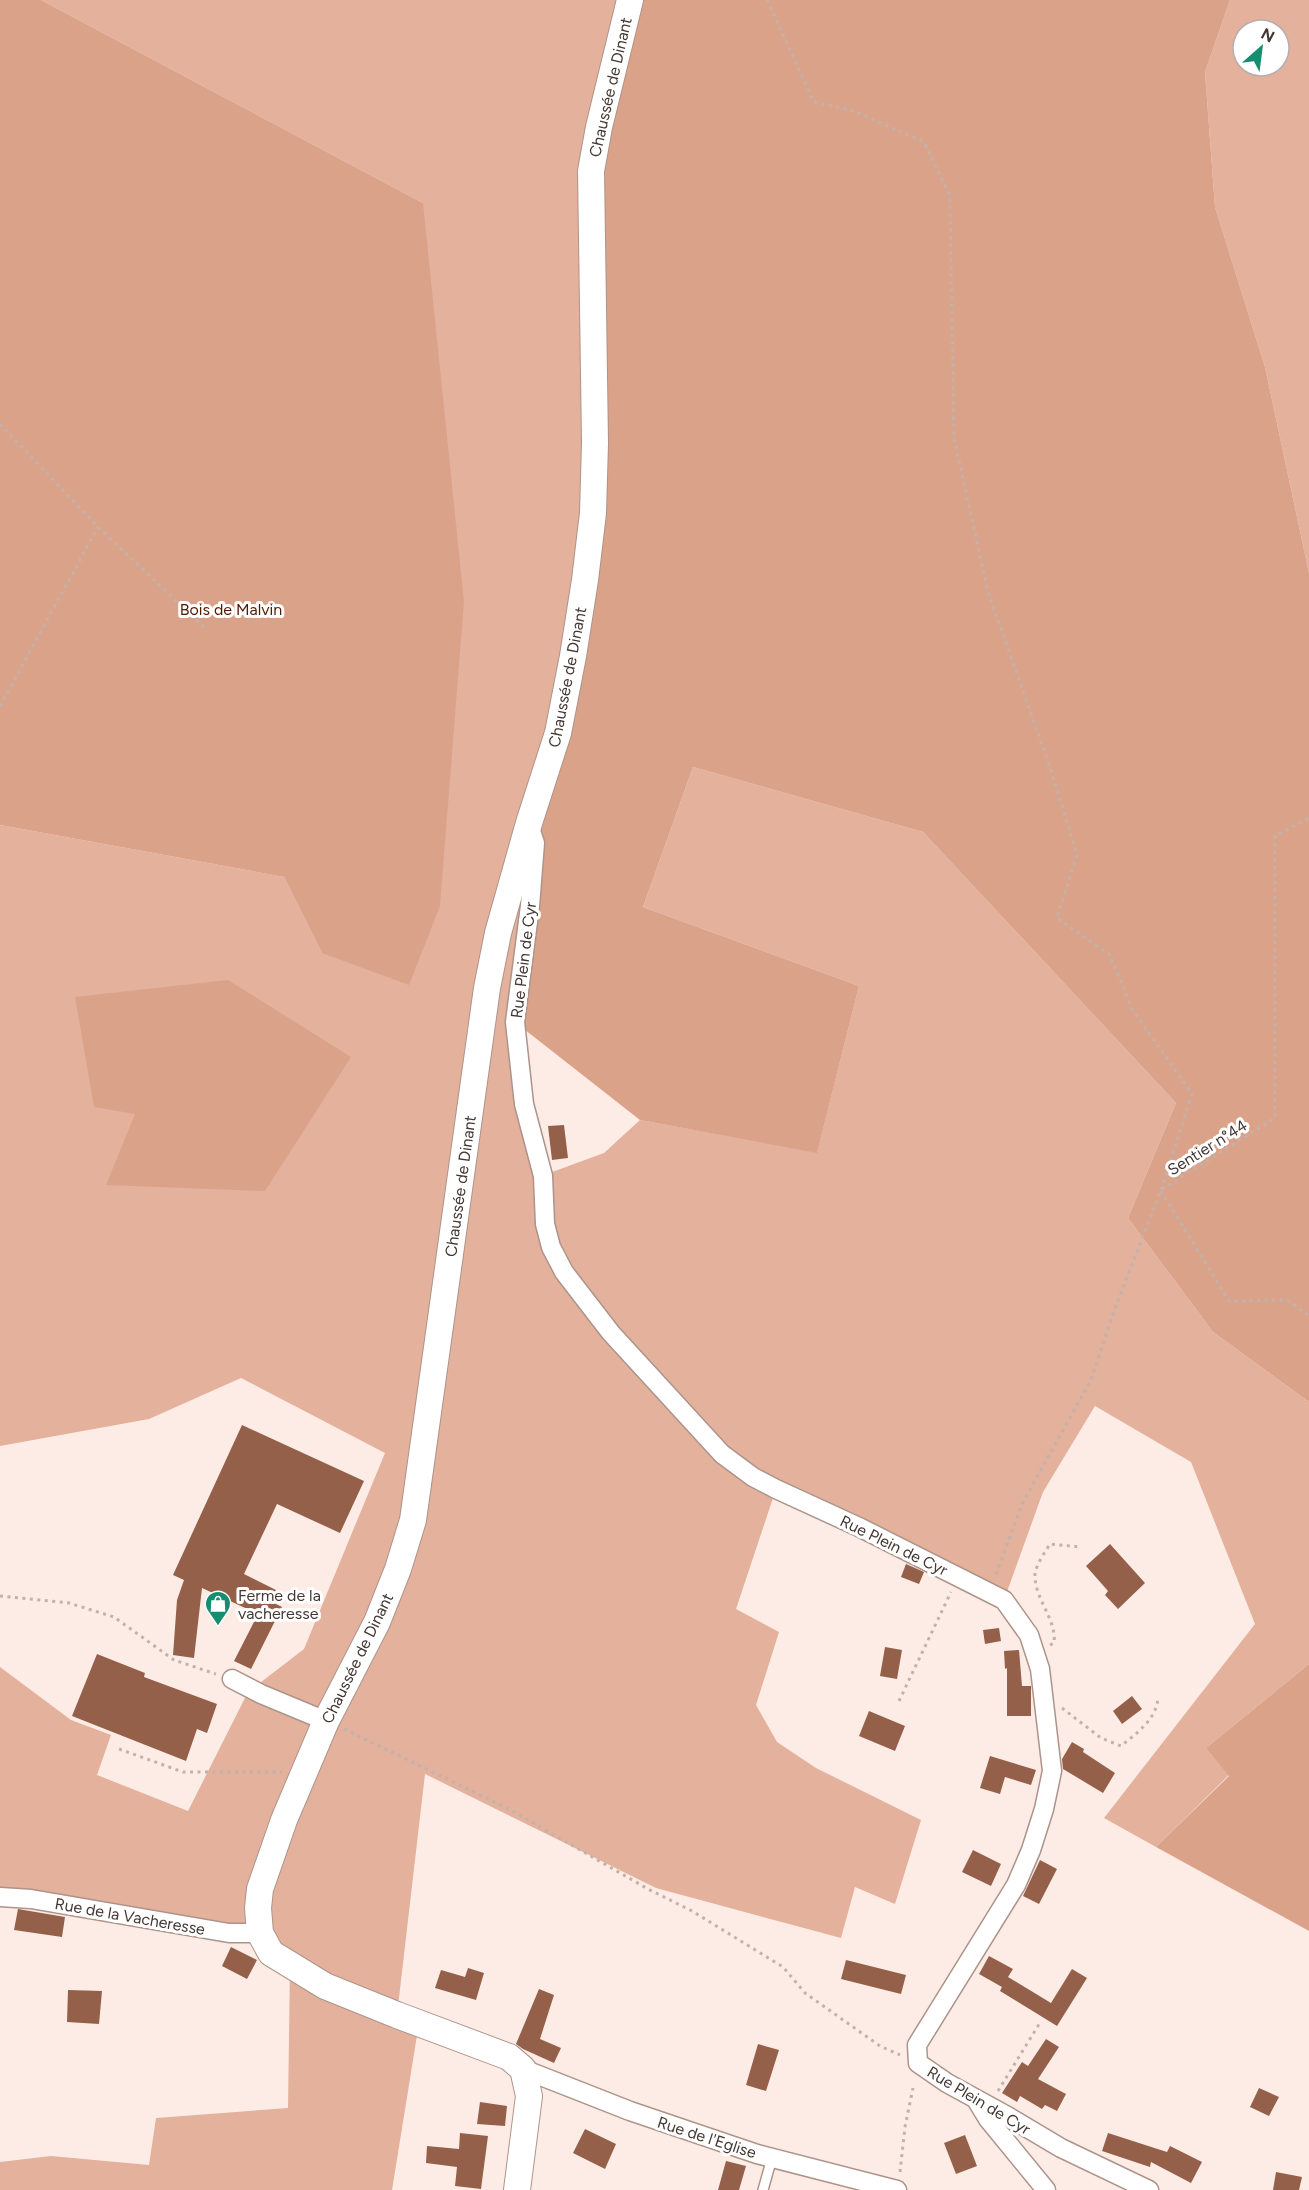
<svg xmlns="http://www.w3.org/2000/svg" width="1309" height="2190" font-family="Figtree,sans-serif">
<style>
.green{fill:#e3b19c;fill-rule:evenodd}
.forest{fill:#dba28a}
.building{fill:#94604a}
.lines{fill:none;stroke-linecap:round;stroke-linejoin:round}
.service-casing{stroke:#ad948a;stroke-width:12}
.minor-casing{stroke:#ad948a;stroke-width:21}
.secondary-casing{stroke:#ad948a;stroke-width:28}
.path{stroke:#c1b2ac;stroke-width:3;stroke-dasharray:3 4.5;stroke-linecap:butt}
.service{stroke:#fff;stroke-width:9}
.minor{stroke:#fff;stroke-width:18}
.secondary{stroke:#fff;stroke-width:26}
.labels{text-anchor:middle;stroke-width:6;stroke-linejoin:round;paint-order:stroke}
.street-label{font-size:16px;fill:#433834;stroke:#fff}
.park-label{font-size:16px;fill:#4f1c03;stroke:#fff}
.poi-label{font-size:16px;fill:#433834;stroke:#fff;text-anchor:start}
</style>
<rect width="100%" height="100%" fill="#fdece5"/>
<path class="green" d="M41 0H630L595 443 515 1022 544 1175 604 1153 640 1120 817 1152 859 986 643 907 693 767 923 832 1176 1103 1128 1218 1213 1332 1309 1402V1664L1206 1748 1229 1775 1156 1847 1104 1818 1255 1624 1191 1462 1095 1406 1043 1492 1004 1600 776 1489 736 1609 779 1632 756 1705 777 1742 816 1768 921 1820 895 1904 855 1887 841 1938 656 1888 425 1774 397 2015 419 2023 392 2190H0V2162L51 2156 149 2165 156 2118 288 2108 290 1966 259 1933 0 1897V1667L71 1720 111 1735 97 1775 188 1811 248 1692 304 1649 385 1453 241 1378 149 1419 0 1446V825L284 877 322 953 423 203Z
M1230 0H1309V573L1265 367 1215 207 1205 72ZM1243 30H1279V66H1243Z"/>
<path class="forest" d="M0 0H41L423 203 464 602 440 906 409 985 322 953 284 877 0 825Z
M630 0H1230L1205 72 1215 207 1265 367 1309 573V1402L1213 1332 1128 1218 1176 1103 923 832 693 767 643 907 859 986 817 1153 640 1120 515 1022 535 844 585 580 590 216Z
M228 980 351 1057 265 1191 106 1185 135 1114 94 1107 75 997Z
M1309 1664V1931L1156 1847 1229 1776 1206 1748Z"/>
<path class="building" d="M564 1125 568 1158 552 1160 548 1126Z
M242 1425 364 1481 340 1533 277 1504 244 1574 276 1590 270 1601 282 1607 251 1669 234 1661 258 1614 202 1588 194 1658 173 1655 177 1600 184 1580 173 1575Z
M1110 1544 1145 1583 1118 1609 1105 1595 1108 1591 1086 1566Z
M906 1564 924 1572 919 1584 901 1577Z
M999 1628 1001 1641 985 1644 983 1630Z
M885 1647 902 1650 897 1679 880 1676Z
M1019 1650 1022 1686H1031V1716H1007V1668L1005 1669 1004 1651Z
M97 1654 145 1673 144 1677 217 1704 207 1733 197 1729 186 1761 72 1716Z
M1132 1696 1142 1709 1122 1724 1113 1711Z
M869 1711 905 1726 895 1751 859 1736Z
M1072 1742 1084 1749 1083 1752 1115 1773 1103 1793 1063 1769 1062 1759Z
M990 1756 1036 1770 1031 1785 1005 1777 1000 1794 980 1788Z
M973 1850 1001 1864 991 1886 962 1872Z
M1040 1860 1057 1869 1039 1904 1023 1896Z
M18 1909 65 1917 62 1937 14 1930Z
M231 1947 257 1960 247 1979 222 1966Z
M989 1956 1013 1969 1008 1977 1051 2003 1072 1969 1087 1978 1057 2026 1000 1991 1002 1987 979 1974Z
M846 1960 906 1975 901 1994 841 1979Z
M468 1968 484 1973 476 2000 435 1988 441 1970 465 1977Z
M539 1989 554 1995 540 2039 561 2048 554 2063 523 2049 516 2044Z
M68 1990 102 1991 99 2024 67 2022Z
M1046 2039 1059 2047 1038 2079 1066 2094 1057 2111 1045 2105 1042 2109 1020 2096 1017 2102 1002 2093 1022 2062 1028 2066Z
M758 2044 779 2050 766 2091 746 2085Z
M1259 2088 1279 2097 1269 2116 1250 2107Z
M480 2102 507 2106 505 2126 477 2124Z
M585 2129 616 2144 605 2169 573 2153Z
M460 2133 488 2136 481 2189 455 2186 457 2167 426 2163 427 2146 459 2149Z
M1108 2133 1167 2152 1170 2146 1202 2162 1191 2183 1151 2162 1150 2167 1102 2151Z
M965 2135 977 2166 956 2174 944 2143Z
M726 2161 746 2166 739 2190H718Z
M1276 2172 1302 2177 1299 2190H1273Z"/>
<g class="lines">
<defs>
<path id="service" d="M763 2190 772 2158"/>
<path id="minor" d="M530 828 535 843 530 906 515 1022 524 1104 543 1176 545 1224 551 1247 564 1272 611 1333 722 1454 753 1477 776 1489 861 1528 1004 1600 1029 1635 1040 1669 1052 1771 1044 1809 1031 1850 1016 1885 917 2045 918 2063 947 2083 1009 2117 1061 2148 1149 2190
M232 1679 261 1694 326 1721
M0 1897 31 1899 229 1933H260
M523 2069 630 2111 757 2154 897 2190
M977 2101 988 2119 1046 2190"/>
<path id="secondary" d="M517 2190 529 2096 523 2069 509 2057 397 2015 325 1986 271 1953 260 1933 258 1908 260 1889 284 1820 326 1721 377 1622 398 1569 413 1520 487 988 498 933 529 823 558 733 573 656 585 580 593 513 595 443 591 171 599 127 630 0"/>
</defs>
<use href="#service" class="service-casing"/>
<use href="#minor" class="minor-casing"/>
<use href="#secondary" class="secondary-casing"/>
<path class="path" d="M767 0 814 102 854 111 924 142 950 196 954 438 988 592 1050 767 1077 855 1057 918 1110 955 1132 1009 1192 1094 1161 1190 1115 1308 1091 1380 1023 1502 995 1577
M0 424 98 527 207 630
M0 706 98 527
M1162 1189 1275 1118V836L1309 818
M1161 1191 1229 1301 1287 1300 1309 1316
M0 1596 69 1603 114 1617 174 1660 216 1674
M1050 1645 1054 1643C1057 1619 1034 1599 1035 1574 1036 1565 1045 1552 1050 1544L1081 1547
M899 1701 951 1592
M1062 1708 1101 1738 1121 1746C1137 1733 1157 1719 1158 1697
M344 1729 509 1809 648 1889 692 1911 783 1967 805 1993 880 2046 900 2055
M119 1749 183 1772H282
M998 2091 1041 2021
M900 2172 905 2127 913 2088"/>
<use href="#service" class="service"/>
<use href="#minor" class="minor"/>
<use href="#secondary" class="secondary"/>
</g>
<defs>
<symbol id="shop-pin" viewBox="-11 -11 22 30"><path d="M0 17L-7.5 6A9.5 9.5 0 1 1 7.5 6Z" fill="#178d70" stroke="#fff"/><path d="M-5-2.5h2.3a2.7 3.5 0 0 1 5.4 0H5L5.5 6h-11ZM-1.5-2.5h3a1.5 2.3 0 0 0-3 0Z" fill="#fff"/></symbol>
</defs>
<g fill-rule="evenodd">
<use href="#shop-pin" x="203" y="1589" width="30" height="40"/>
</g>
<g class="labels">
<g class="street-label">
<text transform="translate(610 87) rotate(-77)" y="6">Chaussée de Dinant</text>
<text transform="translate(567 677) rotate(-79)" y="6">Chaussée de Dinant</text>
<text transform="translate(523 960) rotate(-83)" y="6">Rue Plein de Cyr</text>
<text transform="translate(1207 1147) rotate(-32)" y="6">Sentier n°44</text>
<text transform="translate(460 1186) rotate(-82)" y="6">Chaussée de Dinant</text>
<text transform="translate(894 1545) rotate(26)" y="6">Rue Plein de Cyr</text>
<text transform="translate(357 1658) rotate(-64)" y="6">Chaussée de Dinant</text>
<text transform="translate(130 1916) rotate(10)" y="6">Rue de la Vacheresse</text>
<text transform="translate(979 2100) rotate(31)" y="6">Rue Plein de Cyr</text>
<text transform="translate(707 2137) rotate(18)" y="6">Rue de l'Eglise</text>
</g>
<g class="park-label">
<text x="231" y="615">Bois de Malvin</text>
</g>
<g class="poi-label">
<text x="238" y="1601">Ferme de la<tspan x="238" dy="18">vacheresse</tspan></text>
</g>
</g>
<g transform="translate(1261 48) rotate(28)"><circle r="28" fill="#ffffff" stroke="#b4afae" stroke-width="1.5"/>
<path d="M0-4.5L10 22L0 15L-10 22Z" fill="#178d70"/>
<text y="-9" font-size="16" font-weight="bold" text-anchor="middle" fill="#433834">N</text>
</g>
</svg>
